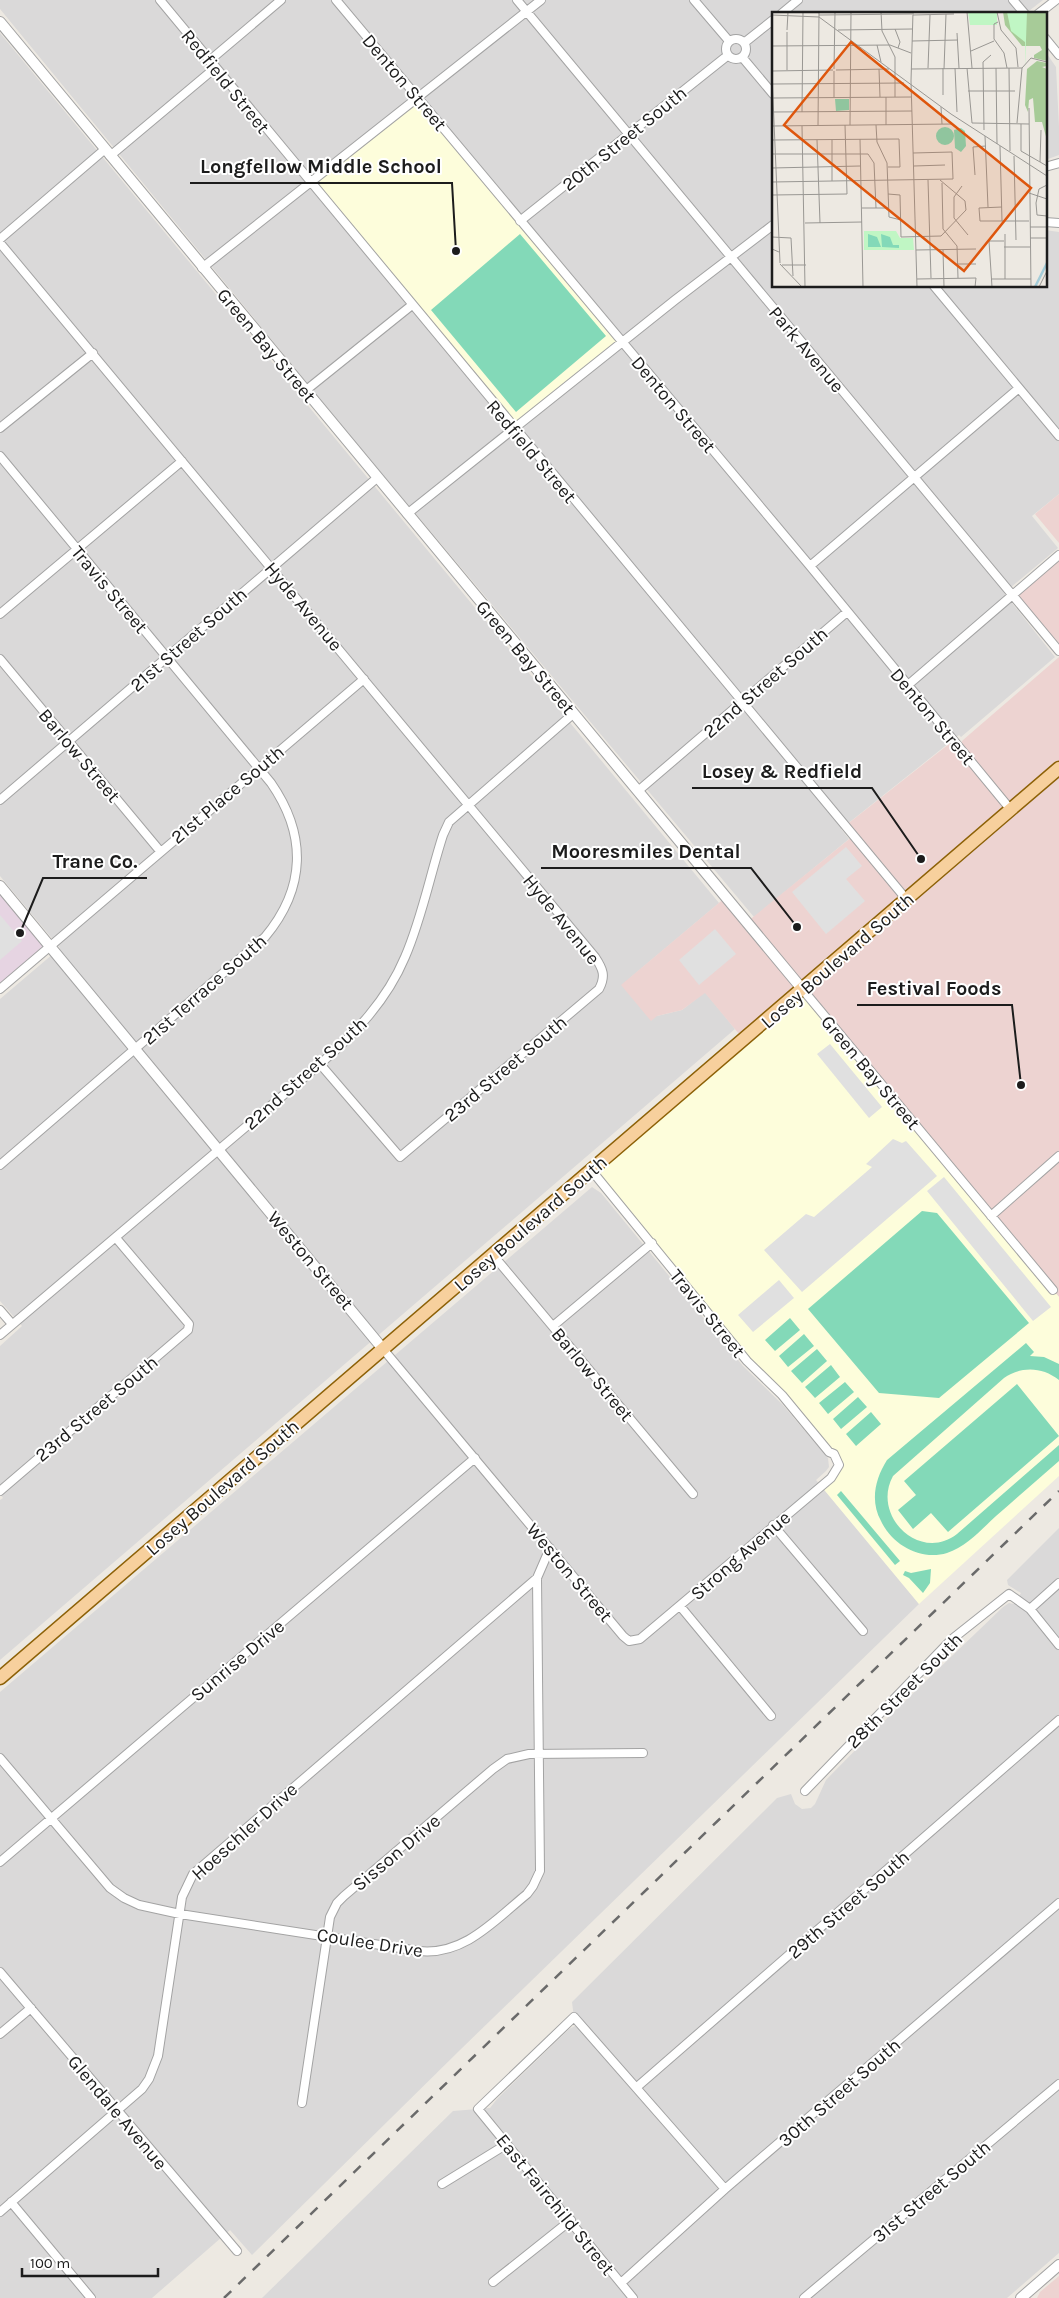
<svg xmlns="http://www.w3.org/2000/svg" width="1059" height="2298" font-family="Karla,sans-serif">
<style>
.residential{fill:#dad9d9}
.commercial{fill:#edd3d1}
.industrial{fill:#e6d4e2}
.education{fill:#fdfddb}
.pitch{fill:#83d9b8}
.parking{fill:#e0e0e0}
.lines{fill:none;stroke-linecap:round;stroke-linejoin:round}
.minor-casing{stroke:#a3a3a3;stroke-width:10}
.tertiary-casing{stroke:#a3a3a3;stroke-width:12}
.primary-casing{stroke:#8d6107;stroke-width:15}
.minor{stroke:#fff;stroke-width:8}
.tertiary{stroke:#fff;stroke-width:10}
.primary{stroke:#f7d09d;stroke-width:12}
.rail{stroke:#6a6a6a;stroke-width:2.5;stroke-dasharray:10 10;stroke-linecap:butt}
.labels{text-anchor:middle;stroke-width:4;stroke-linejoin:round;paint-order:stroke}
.street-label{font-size:19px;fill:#1c1c1c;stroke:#fff}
.inset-river{fill:none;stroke:#a4cdd9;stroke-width:2.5}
.inset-road{fill:none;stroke:#999793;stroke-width:1}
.view{fill:#de560d;fill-opacity:0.15;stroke:#de560d;stroke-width:2.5}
.inset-edge{fill:none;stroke:#1c1c1c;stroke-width:2.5}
.leader{fill:none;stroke:#1c1c1c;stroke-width:2}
.callout-dot{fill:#1c1c1c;stroke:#fff;stroke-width:2}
.callout-label{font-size:20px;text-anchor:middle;font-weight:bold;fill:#1c1c1c;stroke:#fff;stroke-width:4;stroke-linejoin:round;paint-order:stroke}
</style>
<rect width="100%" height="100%" fill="#ede9e2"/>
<path class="residential" d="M0 0H1043L1025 14H773V286H1045V230L1059 232V494L1032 516 1058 548 1004 593 1055 657 961 737 959 735 841 829 849 839 754 917 359 446 0 9Z
M0 33 719 903 631 977 657 1016 682 1010 705 992 735 1029 0 1660V1500L3 1498 0 1494V1346L22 1326 0 1301V999L60 948 0 876Z
M1045 51 1056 67 1059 127V155L1045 160Z
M592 1187 601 1193 743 1366 782 1404 828 1458 829 1467 826 1471 816 1480 919 1604 459 2051 252 2255 230 2230 152 2298H0V1692Z
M1059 1528V2253L1007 2298H262L453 2111 490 2108 497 2099 569 2029 575 2026 572 2002 777 1798 791 1794 795 1804 802 1809 811 1808 815 1804 826 1780 878 1727 1003 1607 1009 1603 1014 1604 1021 1593 1008 1585 1007 1580Z"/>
<path class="commercial" d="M1059 494V543L1035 514Z
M1059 555V651L1013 596Z
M1059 657V1297L921 1132 744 1040 705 993 682 1010 657 1016 651 1021 621 985 726 897 747 922 853 836 845 826 954 740 959 746 963 740Z
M1059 2276V2298H1037L1040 2292Z"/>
<path class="industrial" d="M0 886 50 946 0 989Z"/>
<path class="education" d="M417 97 622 342 514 429 309 182Z
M803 990 1059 1297V1476L919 1604 821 1486 839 1465 758 1373 592 1171Z"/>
<path class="pitch" d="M520 234 606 336 516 412 431 310Z
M922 1211 937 1213 1029 1323 939 1398 879 1393 808 1309Z
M790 1318 800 1330 775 1351 765 1340Z
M804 1334 814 1346 788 1367 779 1356Z
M1026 1343 1034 1352 1030 1356 1044 1357 1059 1364V1380C1042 1367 1022 1366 1004 1378L893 1476C871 1516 920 1563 957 1534L1059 1445V1461C1038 1479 1017 1498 996 1516 982 1529 966 1547 947 1553 921 1561 892 1545 881 1521 870 1501 875 1479 887 1460Z
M817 1349 827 1361 802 1383 791 1371Z
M831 1365 840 1377 815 1398 805 1387Z
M845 1382 854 1392 828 1414 819 1403Z
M1017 1384 1059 1436 948 1532 931 1513 913 1529 898 1510 916 1495 904 1481Z
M858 1397 867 1407 841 1429 833 1419Z
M871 1412 881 1424 856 1446 846 1434Z
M841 1491 900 1561 895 1565 837 1495Z
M931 1569 930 1583 923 1593 909 1578 903 1575 905 1571 911 1573Z"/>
<path class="parking" d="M846 847 862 866 846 879 865 901 826 934 792 892Z
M0 915 22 941 0 960Z
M715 929 736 954 699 985 679 960Z
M830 1044 882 1107 869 1118 817 1054Z
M893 1139 902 1143 906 1141 937 1176 802 1292 764 1250 806 1214 814 1217 872 1167 866 1164Z
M944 1177 1051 1307 1033 1321 927 1191Z
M779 1280 794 1298 753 1332 738 1315Z"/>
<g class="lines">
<defs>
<path id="minor" d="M160 0 907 900
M336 0 810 566 1011 810
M517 0 1059 651
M694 0 729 41
M1013 0 1025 14
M781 14 798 0
M1038 14 1056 0
M1045 38 1059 55
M726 49a10 10 0 1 1 20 0a10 10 0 1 1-20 0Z
M744 43 773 20
M742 57 773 94
M209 61 281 0
M110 156 215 68
M1045 167 1059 163
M520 221 727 56
M1045 222 1059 223
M0 239 104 150
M0 243 595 957C603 969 606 976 599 989L400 1157 320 1064
M202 268 541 0
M934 286 1059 436
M305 391 412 305
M0 428 93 353
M0 456 271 783C307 835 306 888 265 937L0 1165
M407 514 675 300 773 225
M810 566 1019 388
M0 614 182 461
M0 659 160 851
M908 685 1059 555
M638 791 847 612
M0 800 377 478
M0 989 364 679
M803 990 1053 1290
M991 1216 1059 1156
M493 1255 693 1494
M0 1310 12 1324
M553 1326 652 1243
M0 1335 320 1064C355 1034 387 1000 405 957 422 918 430 875 443 835L449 822 573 714
M383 1349 623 1636 629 1641 640 1639 831 1478 839 1465 834 1454 829 1452 782 1395 747 1361 592 1171
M0 1491 188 1330 189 1324 116 1238
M773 1525 863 1631
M680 1606 771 1716
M1030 1609 1059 1583
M0 1758 110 1888 124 1898 139 1905 180 1914 419 1951C464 1956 495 1920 527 1894L533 1886 540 1871 537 1578 550 1548
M805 1791 951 1640 1009 1594 1030 1609 1059 1645
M0 1862 475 1458
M0 1972 237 2251
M0 2034 31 2008
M637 2087 1059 1720
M302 2103 330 1917 337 1903 344 1896 493 1769 507 1759 529 1754 643 1753
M442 2184 507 2144
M11 2202 91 2298
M0 2212 142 2089 149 2079 158 2056 182 1897 193 1874 537 1578
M493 2282 571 2220
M621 2283 725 2189 1059 1903
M633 2298 478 2109 574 2017 725 2189
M804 2298 1059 2084"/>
<path id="tertiary" d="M0 22 803 990
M0 886 383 1349
M1021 2298 1059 2265"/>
<path id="primary" d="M0 1678 1059 768"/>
</defs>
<use href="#minor" class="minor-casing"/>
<use href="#tertiary" class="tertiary-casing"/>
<use href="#primary" class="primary-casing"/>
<use href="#minor" class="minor"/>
<use href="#tertiary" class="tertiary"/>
<use href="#primary" class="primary"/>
<path class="rail" d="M224 2298 1059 1491"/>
</g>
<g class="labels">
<g class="street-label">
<text transform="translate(226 81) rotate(51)" y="7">Redfield Street</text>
<text transform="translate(405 82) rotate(50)" y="7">Denton Street</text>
<text transform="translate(624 138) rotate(-39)" y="7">20th Street South</text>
<text transform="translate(267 345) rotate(50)" y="7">Green Bay Street</text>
<text transform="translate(807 349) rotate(50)" y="7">Park Avenue</text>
<text transform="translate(674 404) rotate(50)" y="7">Denton Street</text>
<text transform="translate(532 451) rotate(50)" y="7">Redfield Street</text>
<text transform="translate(110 589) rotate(50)" y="7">Travis Street</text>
<text transform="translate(304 606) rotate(50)" y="7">Hyde Avenue</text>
<text transform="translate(188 639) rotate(-41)" y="7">21st Street South</text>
<text transform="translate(526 657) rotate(50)" y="7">Green Bay Street</text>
<text transform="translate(765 682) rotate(-41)" y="7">22nd Street South</text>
<text transform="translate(933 716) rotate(50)" y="7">Denton Street</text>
<text transform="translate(80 755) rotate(50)" y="7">Barlow Street</text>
<text transform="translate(227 794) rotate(-40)" y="7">21st Place South</text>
<text transform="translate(562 919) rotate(51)" y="7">Hyde Avenue</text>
<text transform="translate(837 960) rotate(-41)" y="7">Losey Boulevard South</text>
<text transform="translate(204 989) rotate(-41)" y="7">21st Terrace South</text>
<text transform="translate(505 1068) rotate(-40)" y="7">23rd Street South</text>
<text transform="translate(871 1072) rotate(50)" y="7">Green Bay Street</text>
<text transform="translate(305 1073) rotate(-42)" y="7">22nd Street South</text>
<text transform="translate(530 1223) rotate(-41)" y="7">Losey Boulevard South</text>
<text transform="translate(311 1260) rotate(50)" y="7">Weston Street</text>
<text transform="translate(708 1313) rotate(51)" y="7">Travis Street</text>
<text transform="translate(593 1374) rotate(50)" y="7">Barlow Street</text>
<text transform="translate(96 1408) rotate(-40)" y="7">23rd Street South</text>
<text transform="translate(222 1487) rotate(-41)" y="7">Losey Boulevard South</text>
<text transform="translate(740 1555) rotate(-41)" y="7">Strong Avenue</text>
<text transform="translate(570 1572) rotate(50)" y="7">Weston Street</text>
<text transform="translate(237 1660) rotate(-40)" y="7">Sunrise Drive</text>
<text transform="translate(904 1690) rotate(-45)" y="7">28th Street South</text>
<text transform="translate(244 1831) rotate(-42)" y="7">Hoeschler Drive</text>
<text transform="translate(396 1852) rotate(-40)" y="7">Sisson Drive</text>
<text transform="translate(848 1904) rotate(-41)" y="7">29th Street South</text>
<text transform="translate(370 1942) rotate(9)" y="7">Coulee Drive</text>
<text transform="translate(839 2092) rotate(-41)" y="7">30th Street South</text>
<text transform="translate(118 2112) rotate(50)" y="7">Glendale Avenue</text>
<text transform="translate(931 2191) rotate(-40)" y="7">31st Street South</text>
<text transform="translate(556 2204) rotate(51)" y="7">East Fairchild Street</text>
</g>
</g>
<g transform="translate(772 12)">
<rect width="275" height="275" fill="#ede9e2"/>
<path d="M231 0H275V49L262 46V43L270 38 268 34H250L233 13ZM265 49 275 51V54L270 55 275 57V128L270 110H263L261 86 257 88 256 100 253 93 255 57Z" fill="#a7cb98"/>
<path d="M196 0H225V13H198ZM235 0H255L253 56V30L239 19ZM92 219H124L128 226H141L142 238H92Z" fill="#c0f6c4"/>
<path d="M63 87H77V98L64 99ZM164 124a9 9 0 1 1 18 0a9 9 0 1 1-18 0ZM189 116 193 119 194 134 189 140 183 136 182 118ZM96 222 105 225 109 235H96ZM109 222 118 225 121 233H127V236L110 235Z" fill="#83d9b8"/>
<path class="inset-river" d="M263 275 275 251"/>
<path class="inset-road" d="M109 0 110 19 123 45V85M141 0 139 69 145 275M195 0 200 56M225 0 229 18 244 36 246 55M0 3 47 5 179 102 275 164M47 3 140 2M141 3 182 2M226 10 222 12V27L232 41 235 56M123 17 128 30 126 36M15 18 16 0M66 18 140 17M185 21 187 56M140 29 186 28M105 33 109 50M0 34 118 33 139 41M199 39 222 29M156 56 158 3M171 56V83M183 56 185 100M195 56 200 111 257 112M224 56 225 132M237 56 238 139M62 57 63 0M107 57 108 85M139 57 250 56 259 46 275 50M172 57 174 2M15 58V20M64 58 117 57M0 59 61 58M0 63 8 251M1 72 132 71M196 79H243M62 85V59M114 85V113M0 86 140 85M169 95 170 112M257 96 259 275M0 100 140 99M30 100 31 0M245 111 250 56M249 112V139L275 154M78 113 79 0M104 113 105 130 115 151 117 205 129 208M0 114 180 112M30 114 33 275M46 114 47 0M212 118 211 50 219 43M213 124 216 195M88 127 91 275M0 128 127 127 128 155H116M45 128 48 211M60 128V169M228 134 230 209M0 142H96L102 151 104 196M242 144 244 228M268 150 269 118M142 154 173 153M0 156 88 154M203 163 201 135 214 134M156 168 159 266M0 170 181 167 180 140 141 141M170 171 171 217 185 234 186 266M275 173 267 177 264 191 265 203 275 204M190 174 182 185V206L196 223M257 181 275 187M116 182 128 183 129 225 169 224 194 198 193 189 168 168M0 183 75 182 73 113M230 195 207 196 208 209H257M90 196H116M33 211 90 210M258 215H275M233 222V267M0 225 19 226 21 264M0 225V237L7 240M258 226H275M232 235H258M144 238 204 237M171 238 172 275M8 252 30 275M185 252H204M10 253H34M145 267 204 266 203 275M220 267H259M220 275 217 229H232M267 275 275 259"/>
<path class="view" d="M79 30 259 176 192 259 12 113Z"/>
<rect width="275" height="275" class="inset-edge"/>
</g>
<path class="leader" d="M456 251L452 183H190M921 859L872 788H692M797 927L751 868H541M20 933L43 878H147M1021 1085L1012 1005H857"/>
<g class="callout-dot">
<circle cx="456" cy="251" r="5"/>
<circle cx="921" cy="859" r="5"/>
<circle cx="797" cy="927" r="5"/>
<circle cx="20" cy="933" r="5"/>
<circle cx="1021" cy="1085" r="5"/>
</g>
<g class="callout-label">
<text x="321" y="173">Longfellow Middle School</text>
<text x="782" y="778">Losey &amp; Redfield</text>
<text x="646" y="858">Mooresmiles Dental</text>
<text x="95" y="868">Trane Co.</text>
<text x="934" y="995">Festival Foods</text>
</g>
<path d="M22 2268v8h136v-8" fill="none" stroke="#1c1c1c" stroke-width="2.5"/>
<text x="30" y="2268" font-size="15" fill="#1c1c1c" stroke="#ffffff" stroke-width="4" paint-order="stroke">100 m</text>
</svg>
